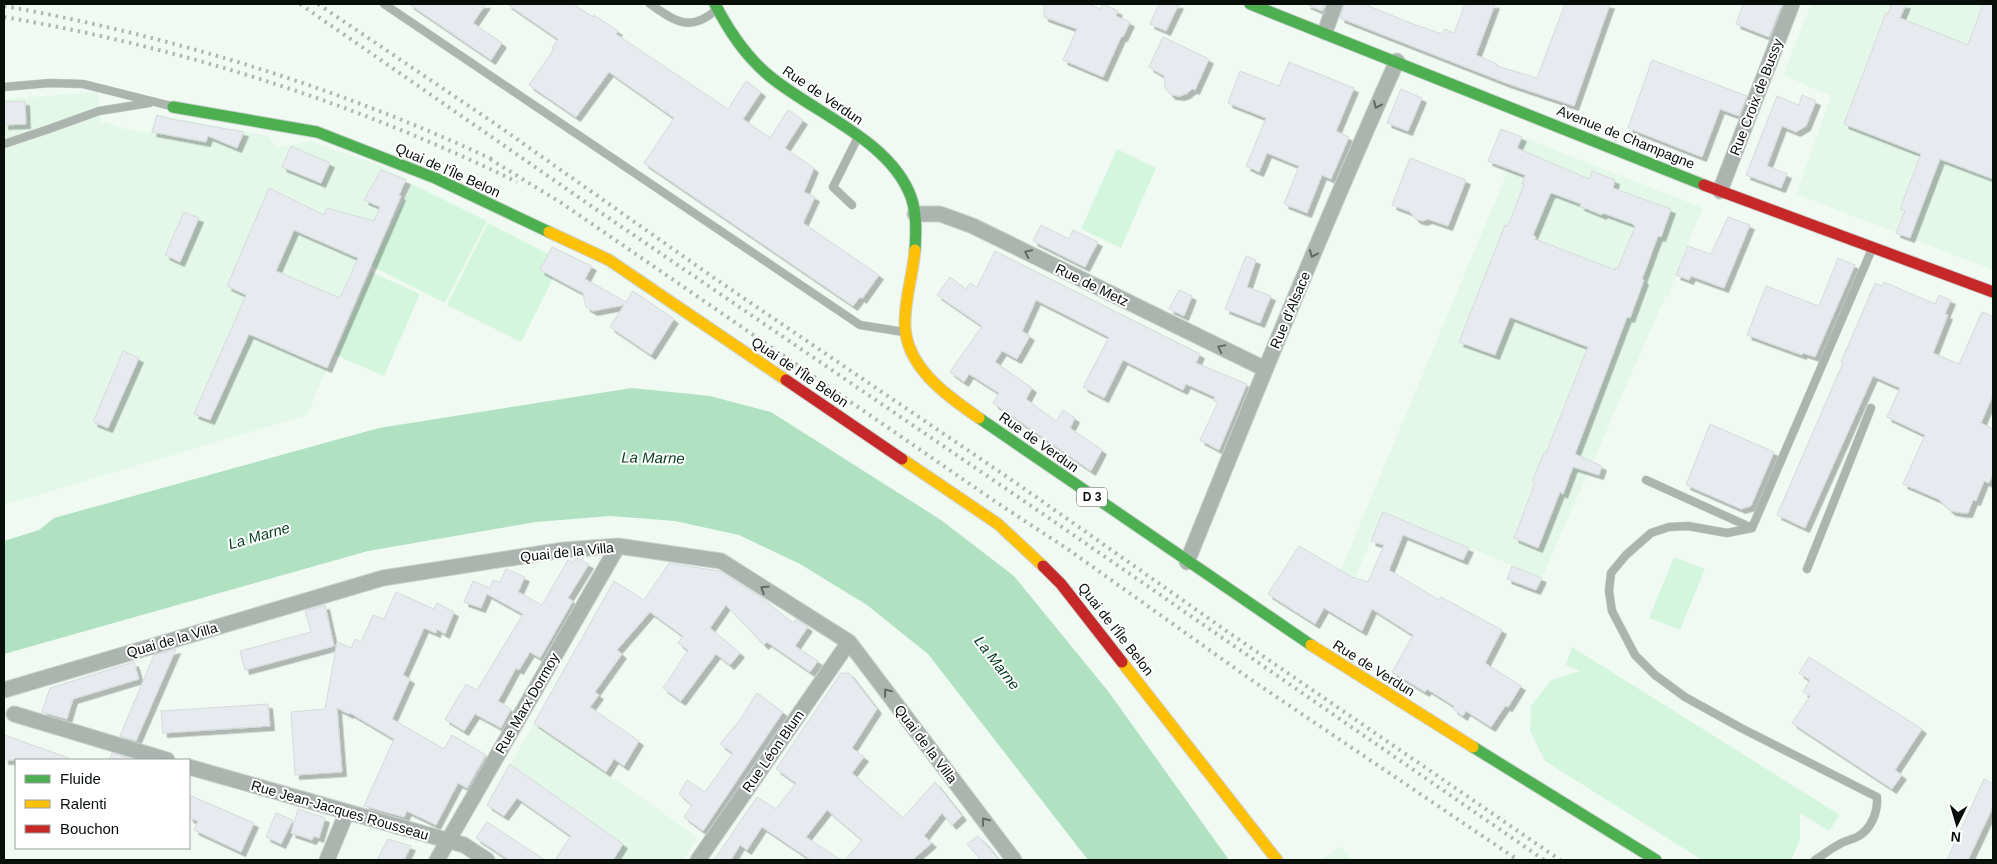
<svg xmlns="http://www.w3.org/2000/svg" width="1997" height="864" font-family="Arial,sans-serif">
<style>
.built{fill:#e4f8ea}
.green{fill:#d4f6df}
.water{fill:#b0e2c2}
.building{fill:#e7eaef;stroke:#d6dada;fill-rule:evenodd;filter:url(#shadow)}
.lines{fill:none;stroke-linecap:round;stroke-linejoin:round}
.lane-casing{stroke:#ccd3cf;stroke-width:9}
.street-casing{stroke:#ccd3cf;stroke-width:17}
.fast-casing{stroke:#ccd3cf;stroke-width:13}
.slow-casing{stroke:#ccd3cf;stroke-width:13}
.jam-casing{stroke:#ccd3cf;stroke-width:13}
.lane{stroke:#abb4ae;stroke-width:8}
.street{stroke:#abb4ae;stroke-width:15}
.fast{stroke:#4caf50;stroke-width:11}
.slow{stroke:#ffc107;stroke-width:11}
.jam{stroke:#c62828;stroke-width:11}
.rail{stroke:#afb8b2;stroke-width:4;stroke-dasharray:2.5 5;stroke-linecap:butt}
.oneway{stroke:#626964}
.labels{text-anchor:middle;stroke-width:4;stroke-linejoin:round;paint-order:stroke}
.shield{fill:#fff;stroke:#525654;stroke-width:1}
.shield-label{font-size:12px;font-weight:bold;fill:#080e0a}
.street-label{font-size:14px;fill:#080e0a;stroke:#fff}
.water-label{font-size:15px;font-style:italic;fill:#053c22;stroke:#fff}
</style>
<defs>
<filter id="shadow"><feDropShadow dx="4.5" dy="4.5" stdDeviation="0" flood-color="#0004"/></filter>
</defs>
<rect width="100%" height="100%" fill="#f0faf3"/>
<path class="built" d="M1811 4H1993V270L1796 194 1831 96 1783 75Z
M98 92 102 126 104 121 125 129 149 133 157 115 269 136 276 147 311 141 381 166 407 179 401 196 307 415 4 505V99Z
M1522 137 1703 208 1687 245 1688 246 1670 290 1671 291 1669 296 1666 295 1542 578 1383 512 1350 590 1336 581Z
M534 723 698 837 683 860H555L570 836 517 798 504 816 487 805Z
M1341 846 1352 860H1322Z"/>
<path class="green" d="M1117 149 1156 168 1121 248 1081 229Z
M412 184 487 221 445 303 371 266Z
M488 223 562 261 521 342 447 305Z
M371 272 420 294 384 376 335 355Z
M1674 557 1705 569 1680 630 1649 618Z
M1572 647 1840 815 1829 831 1800 813V840L1791 860H1702L1545 761 1530 731 1531 706 1551 680 1580 671 1566 665Z"/>
<path class="water" d="M632 388 710 396 771 412 941 520 1014 576 1108 691 1229 860H1088L928 654 867 605 800 564 739 535 675 521 610 516 536 522 368 551 4 654V541L39 530 54 518 379 428Z"/>
<path class="building" d="M409 4H486L473 23 502 43 491 60Z
M507 4H573L593 17 594 15 618 31 616 34 728 109 746 81 761 92 743 119 770 138 788 110 803 120 785 148 814 168 804 192 815 197 803 223 879 275 862 299 860 297 853 306 644 163 674 118 609 72 576 117 529 85 554 49 552 48 558 39Z
M1044 4H1089L1100 9 1103 4 1118 11 1116 16 1130 22 1123 37H1121L1103 77 1063 60 1077 29 1044 17Z
M1159 4H1179L1166 31 1150 24Z
M1306 4H1325L1322 11Z
M1344 4H1364L1408 22 1442 34 1445 29 1454 33 1465 4H1495L1476 55 1497 64V66L1537 78 1565 4H1610L1574 106 1506 83 1340 18Z
M1743 4H1782L1769 37 1736 24Z
M1892 4H1906L1900 18 1968 45 1983 4H1993V179L1940 159 1910 238 1896 233 1905 211 1900 209 1921 154 1844 124 1886 13 1888 14Z
M1163 37 1209 59 1195 90 1192 89 1186 94 1180 96 1171 95 1165 88 1164 76 1149 67Z
M1652 60 1747 96 1739 116 1720 109 1702 157 1628 128Z
M1289 62 1354 88 1336 131 1349 137 1331 179 1322 175 1307 213 1284 204 1299 166 1267 153 1259 172 1246 166 1266 118 1228 103 1240 71 1279 86Z
M1401 89 1422 98 1408 131 1387 123Z
M1802 95 1816 101 1806 126 1796 132 1782 126 1767 166 1787 174 1781 188 1746 175 1777 96 1799 105Z
M25 101 26 124 4 125V102Z
M157 115 171 119 244 132 237 148 208 136 206 142 152 132Z
M1501 129 1522 137 1517 148 1589 179 1592 171 1615 180 1613 188 1671 209 1661 237 1658 236 1642 279 1644 280 1630 318 1627 317 1575 454 1602 466 1599 475 1573 467 1563 494 1560 492 1538 548 1514 538 1535 483 1532 481 1544 453H1546L1588 347 1510 317 1495 355 1459 342 1505 225 1508 226 1524 184H1522L1525 175 1488 161ZM1552 193 1581 204 1580 206 1602 215 1603 213 1633 224 1635 227 1618 268 1616 267 1615 270 1535 239 1536 237 1533 235 1550 194Z
M291 146 330 163 321 183 282 167Z
M1410 158 1466 180 1448 226 1428 219 1423 221 1416 219 1410 212 1392 205Z
M381 170 406 180 399 195 401 196 327 368 249 334 210 420 194 414 246 295 227 286 269 188 324 215 327 208 374 221 380 207 364 200ZM294 230 358 258 340 298 276 271Z
M184 212 199 218 180 262 165 255Z
M1728 217 1750 225 1724 288 1691 276 1689 280 1676 275 1688 246 1711 254Z
M1041 225 1069 239 1073 230 1098 242 1085 267 1033 241Z
M552 247 592 266 585 279 626 302 633 291 674 319 651 355 610 327 624 305 593 311 586 307 583 293 540 270Z
M995 251 1200 354 1196 363 1247 384 1219 450 1200 440 1218 402 1213 400 1215 397 1186 384 1183 390 1123 360 1104 398 1083 387 1109 337 1036 300 1022 331 1030 336 1017 359 1002 351 995 362 1032 388 1026 399 1056 421 1063 410 1075 418 1070 428 1102 450 1091 471 993 403 999 393 969 374 964 382 950 372 982 326 937 295 950 277 966 289 970 283 977 287Z
M1246 256 1256 260 1247 287 1271 296 1260 323 1225 309Z
M1838 258 1855 265 1815 357 1803 353 1802 355 1747 335 1766 286 1819 306Z
M1884 282 1935 304 1939 295 1951 300 1945 314 1948 315 1933 353 1959 364 1982 312 1993 316V395L1981 423 1993 429V474L1989 483 1984 481 1976 501 1973 500 1968 513H1963L1951 511 1938 499 1903 484 1925 435 1887 417 1900 388 1873 376 1805 528 1777 515 1843 363 1841 362 1875 283 1882 286Z
M1179 290 1192 296 1184 316 1169 309Z
M123 351 139 358 108 428 93 422Z
M1710 424 1774 452 1751 506 1741 509 1686 485Z
M1383 512 1469 548 1463 560 1403 535 1389 570 1439 600 1441 597 1502 630 1485 663 1521 686 1508 707 1505 706 1491 727 1466 711 1463 716 1453 709 1454 706 1427 689 1425 692 1392 672 1413 635 1372 609 1362 631 1324 608 1315 624 1268 594 1299 546 1352 577 1368 582 1384 545 1371 541Z
M576 558 589 564 568 598 573 601 540 658 530 652 519 670 516 668 498 701 511 709 501 728 475 714 464 731 445 719 466 684 477 690 523 614 487 594 481 608 464 602 473 581 490 588 493 580 500 582 506 569 525 577 518 592 542 605 568 560 573 562Z
M669 563 719 571 762 598 793 623 796 619 808 627 795 646 818 661 810 672 767 642 764 645 726 605 710 628 740 653 730 665 716 654 681 701 663 688 688 650 678 643 683 636 650 612 617 650 622 654 595 692 599 695 590 707 639 741 624 766 614 759 606 772 534 723 614 581 644 600Z
M1512 566 1542 578 1536 590 1507 579Z
M396 592 434 609 437 603 454 612 445 634 437 629 436 633 424 628 403 675 410 679 392 719 444 749 452 735 486 755 467 788 458 783 436 825 407 811 404 817 364 806 394 739 350 713 349 714 337 708 342 772 295 775 291 712 325 709 337 642 351 648 355 639 361 642 373 615 384 619Z
M325 605 334 646 245 670 240 651 311 632 305 611Z
M176 649 136 741 120 736 154 655Z
M1809 657 1922 729 1895 770 1902 775 1892 789 1792 723 1810 696 1803 692 1810 680 1799 673Z
M134 662 139 679 73 699 67 719 42 712 50 688Z
M841 673H849L877 709 852 748 864 757 852 773 903 818 935 782 962 816 952 825 942 813 924 836 932 843 912 860H845L862 840 827 810 806 837 841 860H811L762 827 747 850 740 845 731 860H714L757 797 776 809 796 783 776 769Z
M757 693 783 712 703 831 684 817 692 805 679 794 687 780 705 792 733 753 720 744 739 721Z
M268 704 270 726 163 733 161 711Z
M4 735 69 758V760H4Z
M112 753 128 758 127 760H109Z
M510 764 623 844 613 860H555L571 836 517 798 504 816 487 805Z
M1984 779 1993 784V807L1968 860H1947Z
M189 795 254 823 241 852 194 830 198 821 189 818Z
M298 809 325 818 319 838 314 836 312 840 291 833Z
M276 813 293 820 281 844 266 837Z
M487 822 545 860H509L476 838Z
M978 836 983 841 999 860H981L967 844Z
M388 839 411 846 404 860H377Z"/>
<g class="lines">
<defs>
<path id="lane" d="M384 4 860 325 904 332
M650 4C675 21 690 33 716 10
M4 87 50 83 83 84 171 106
M4 144 49 129 99 111 149 103
M852 205 833 187 857 139
M1646 480 1752 528 1872 249
M1752 528 1727 533 1688 526 1669 527 1651 533 1626 555 1611 573 1609 591 1612 611 1635 655 1655 675 1685 697 1741 728 1877 797C1878 812 1871 830 1857 837 1851 840 1844 841 1838 845 1830 849 1823 855 1815 860
M1807 569 1871 408"/>
<path id="street" d="M1325 32 1335 4
M1720 191 1792 4
M915 214H940L973 226 1265 369
M1187 562C1255 394 1323 226 1397 61
M4 690 383 578 563 550 618 546 721 561 849 642 1014 860
M14 714 167 760
M189 767 464 845 487 860
M327 860 347 812
M437 860 618 546
M698 860 849 642"/>
<path id="fast" d="M715 4C729 31 744 54 767 74 811 112 890 139 911 197 917 214 916 232 915 250
M1250 4 1704 185
M173 107 317 132 435 178 549 232
M979 418 1311 645
M1473 747 1656 860"/>
<path id="slow" d="M549 232 609 260 786 380
M915 250C913 274 905 298 905 322 904 366 947 396 979 418
M902 459 998 524 1043 566
M1311 645 1473 747
M1122 662 1277 860"/>
<path id="jam" d="M1704 185 1993 292
M786 380 902 459
M1043 566 1061 584 1122 662"/>
</defs>
<use href="#lane" class="lane-casing"/>
<use href="#street" class="street-casing"/>
<use href="#fast" class="fast-casing"/>
<use href="#slow" class="slow-casing"/>
<use href="#jam" class="jam-casing"/>
<use href="#lane" class="lane"/>
<use href="#street" class="street"/>
<use href="#fast" class="fast"/>
<use href="#slow" class="slow"/>
<use href="#jam" class="jam"/>
<path class="rail" d="M300 4 597 210 1046 516 1544 860
M318 4 494 123 717 280 1019 485 1228 632 1560 860
M4 6C173 36 340 88 496 161
M4 17C181 47 356 103 517 182
M490 159 563 204 996 502 1069 550 1253 681 1518 860"/>
</g>
<defs><path id="oneway-chevron" d="M-2-3.5L2.5 0L-2 3.5" fill="none" stroke-width="1.6" stroke-linecap="round" stroke-linejoin="round" transform="scale(1.25)"/></defs>
<g class="oneway">
<use href="#oneway-chevron" transform="translate(1377 105) rotate(114)"/>
<use href="#oneway-chevron" transform="translate(1028 253) rotate(-154)"/>
<use href="#oneway-chevron" transform="translate(1313 254) rotate(113)"/>
<use href="#oneway-chevron" transform="translate(1221 348) rotate(-154)"/>
<use href="#oneway-chevron" transform="translate(764 589) rotate(-148)"/>
<use href="#oneway-chevron" transform="translate(887 692) rotate(-127)"/>
<use href="#oneway-chevron" transform="translate(985 821) rotate(-127)"/>
</g>
<g class="labels">
<rect class="shield" x="1077" y="487.5" width="30" height="19" rx="4"/>
<g class="shield-label">
<text x="1092" y="501">D 3</text>
</g>
<g class="street-label">
<text transform="translate(823 95) rotate(34)" y="5">Rue de Verdun</text>
<text transform="translate(1756 97) rotate(-69)" y="5">Rue Croix de Bussy</text>
<text transform="translate(1626 137) rotate(22)" y="5">Avenue de Champagne</text>
<text transform="translate(448 170) rotate(24)" y="5">Quai de l'Île Belon</text>
<text transform="translate(1092 285) rotate(26)" y="5">Rue de Metz</text>
<text transform="translate(1290 310) rotate(-67)" y="5">Rue d'Alsace</text>
<text transform="translate(800 372) rotate(34)" y="5">Quai de l'Île Belon</text>
<text transform="translate(1039 442) rotate(35)" y="5">Rue de Verdun</text>
<text transform="translate(567 552) rotate(-6)" y="5">Quai de la Villa</text>
<text transform="translate(1116 629) rotate(52)" y="5">Quai de l'Île Belon</text>
<text transform="translate(172 640) rotate(-16)" y="5">Quai de la Villa</text>
<text transform="translate(1374 668) rotate(32)" y="5">Rue de Verdun</text>
<text transform="translate(527 703) rotate(-60)" y="5">Rue Marx Dormoy</text>
<text transform="translate(926 744) rotate(53)" y="5">Quai de la Villa</text>
<text transform="translate(773 751) rotate(-55)" y="5">Rue Léon Blum</text>
<text transform="translate(340 810) rotate(16)" y="5">Rue Jean-Jacques Rousseau</text>
</g>
<g class="water-label">
<text transform="translate(653 458) rotate(1)" y="5">La Marne</text>
<text transform="translate(259 536) rotate(-16)" y="5">La Marne</text>
<text transform="translate(997 663) rotate(52)" y="5">La Marne</text>
</g>
</g>
<rect width="1997" height="864" fill="none" stroke="#080e0a" stroke-width="10"/>
<rect x="15" y="759" width="175" height="90" fill="#ffffff" stroke="#9c9f9d"/>
<rect x="25" y="775" width="25" height="8" fill="#4caf50" stroke="#9c9f9d"/>
<text x="60" y="784" font-size="15" fill="#080e0a">Fluide</text>
<rect x="25" y="800" width="25" height="8" fill="#ffc107" stroke="#9c9f9d"/>
<text x="60" y="809" font-size="15" fill="#080e0a">Ralenti</text>
<rect x="25" y="825" width="25" height="8" fill="#c62828" stroke="#9c9f9d"/>
<text x="60" y="834" font-size="15" fill="#080e0a">Bouchon</text>
<g transform="translate(1957 824) rotate(185)" stroke="#ffffff" stroke-width="4" paint-order="stroke">
<path d="M0-4L9 19L0 12L-9 19Z" fill="#080e0a"/>
<text y="-8" font-size="14" font-weight="bold" text-anchor="middle" fill="#080e0a">N</text>
</g>
</svg>
